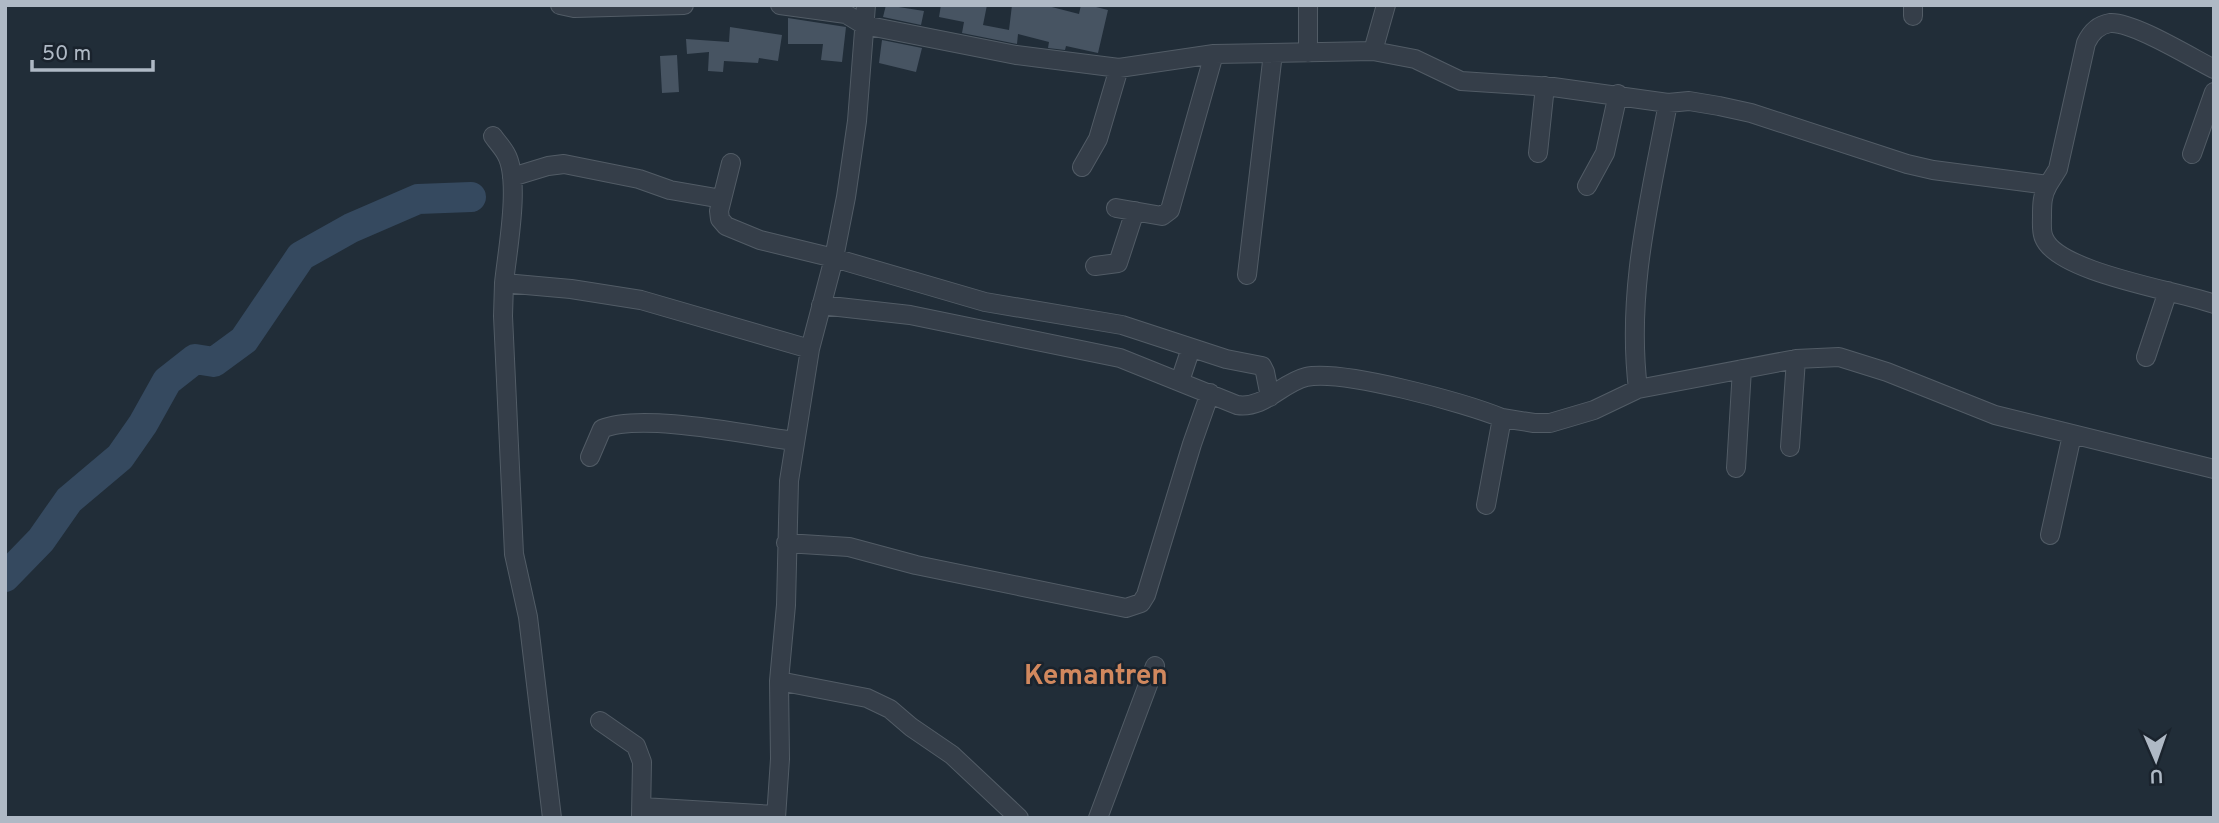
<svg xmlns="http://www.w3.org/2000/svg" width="2219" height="823" font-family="Overpass,sans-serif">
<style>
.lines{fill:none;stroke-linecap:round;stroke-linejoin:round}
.river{stroke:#35495f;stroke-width:30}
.building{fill:#475462}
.minor-casing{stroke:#525c66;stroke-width:20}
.minor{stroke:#353e49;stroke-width:18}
.labels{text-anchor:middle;stroke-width:5;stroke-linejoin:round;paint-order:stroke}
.quarter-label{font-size:28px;font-weight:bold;fill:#d1885e;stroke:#1a232d}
</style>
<rect width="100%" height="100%" fill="#212d38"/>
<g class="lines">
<path class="river" d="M5 577 41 540 69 500 120 457 143 424 167 381 195 359 214 362 244 340 301 256 351 228 418 199 471 197"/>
</g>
<path class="building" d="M886 5 924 11 921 25 883 17Z
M941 5H987L983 25 1009 30 1012 5H1044L1079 14 1081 5H1096V7L1108 10 1098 53 1066 46 1065 50 1048 48 1049 42 1018 34 1017 44 962 33 964 22 939 17Z
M788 18 846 27 842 62 821 60 823 44H788Z
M730 27 782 35 778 61 759 58 758 63 724 61 723 72 708 71 709 52 687 54 686 39 729 42Z
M882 40 922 48 916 72 879 63Z
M677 55 679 92 662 93 660 56Z"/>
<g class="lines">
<defs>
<path id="minor" d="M560 5 574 8 684 5
M780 5 846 14 864 25 1016 55 1119 68 1214 54 1373 51 1415 59 1461 81 1553 87 1668 103 1689 101 1719 106 1751 113 1907 164 1933 170 2048 185 2058 169 2086 43C2091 32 2098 25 2110 23 2132 21 2192 58 2214 69
M1913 16V5
M1373 51 1386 5
M1308 53V5
M493 136C497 142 503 148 506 154 521 180 507 252 504 283
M1538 153 1545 86
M2192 154 2214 92
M731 163 719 211 720 219 726 226 760 240 834 258 985 302 1122 325 1226 359 1262 366 1265 372 1270 397
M1082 167 1098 139 1119 68
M512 177 548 166 564 164 639 179 670 190 722 199
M2048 185C2042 195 2042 205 2042 216 2042 223 2041 232 2044 238 2058 273 2179 291 2214 304
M1587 186 1605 153 1618 94
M1116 208 1162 216 1170 210 1214 54
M1095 266 1118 263 1135 211
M1247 275 1273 53
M821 305 910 315 1120 358 1237 405C1265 409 1281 383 1306 377 1342 369 1465 403 1502 418L1486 505
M2146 357 2168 291
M1180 381 1191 348
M1638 389C1626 290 1650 200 1668 103
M1502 418 1534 423H1550L1594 410 1638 389 1796 359 1839 357 1887 372 1995 415 2214 469
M1790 447 1796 359
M590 457 602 429C640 412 749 435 794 441
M1736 468 1742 369
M2050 535 2072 435
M786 543 849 547 916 565 1126 608 1141 603 1146 595 1192 444 1210 393
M779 681 867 698 890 709 911 727 952 755 1019 818
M600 721 636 746 642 762 641 816
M642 807 776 815
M552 818 528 617 514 554 503 316 504 283 571 289 641 300 810 349
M776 818 780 759 779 681 786 605 789 481 810 349 834 258 846 197 857 121 866 5
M1098 818 1155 666"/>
</defs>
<use href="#minor" class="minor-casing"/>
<use href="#minor" class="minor"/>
</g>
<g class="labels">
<g class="quarter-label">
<text x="1096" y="684">Kemantren</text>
</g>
</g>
<rect width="2219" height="823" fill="none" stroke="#afb9c5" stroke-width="14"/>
<g transform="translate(2156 760) rotate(178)" stroke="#1a232d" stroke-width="5" paint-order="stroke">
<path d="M0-5L12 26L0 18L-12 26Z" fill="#afb9c5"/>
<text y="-10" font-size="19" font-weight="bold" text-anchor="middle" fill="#afb9c5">U</text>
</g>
<path d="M32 60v10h121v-10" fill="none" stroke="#afb9c5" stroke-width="3.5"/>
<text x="42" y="60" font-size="21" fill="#afb9c5" stroke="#1a232d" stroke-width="5" paint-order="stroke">50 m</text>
</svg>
